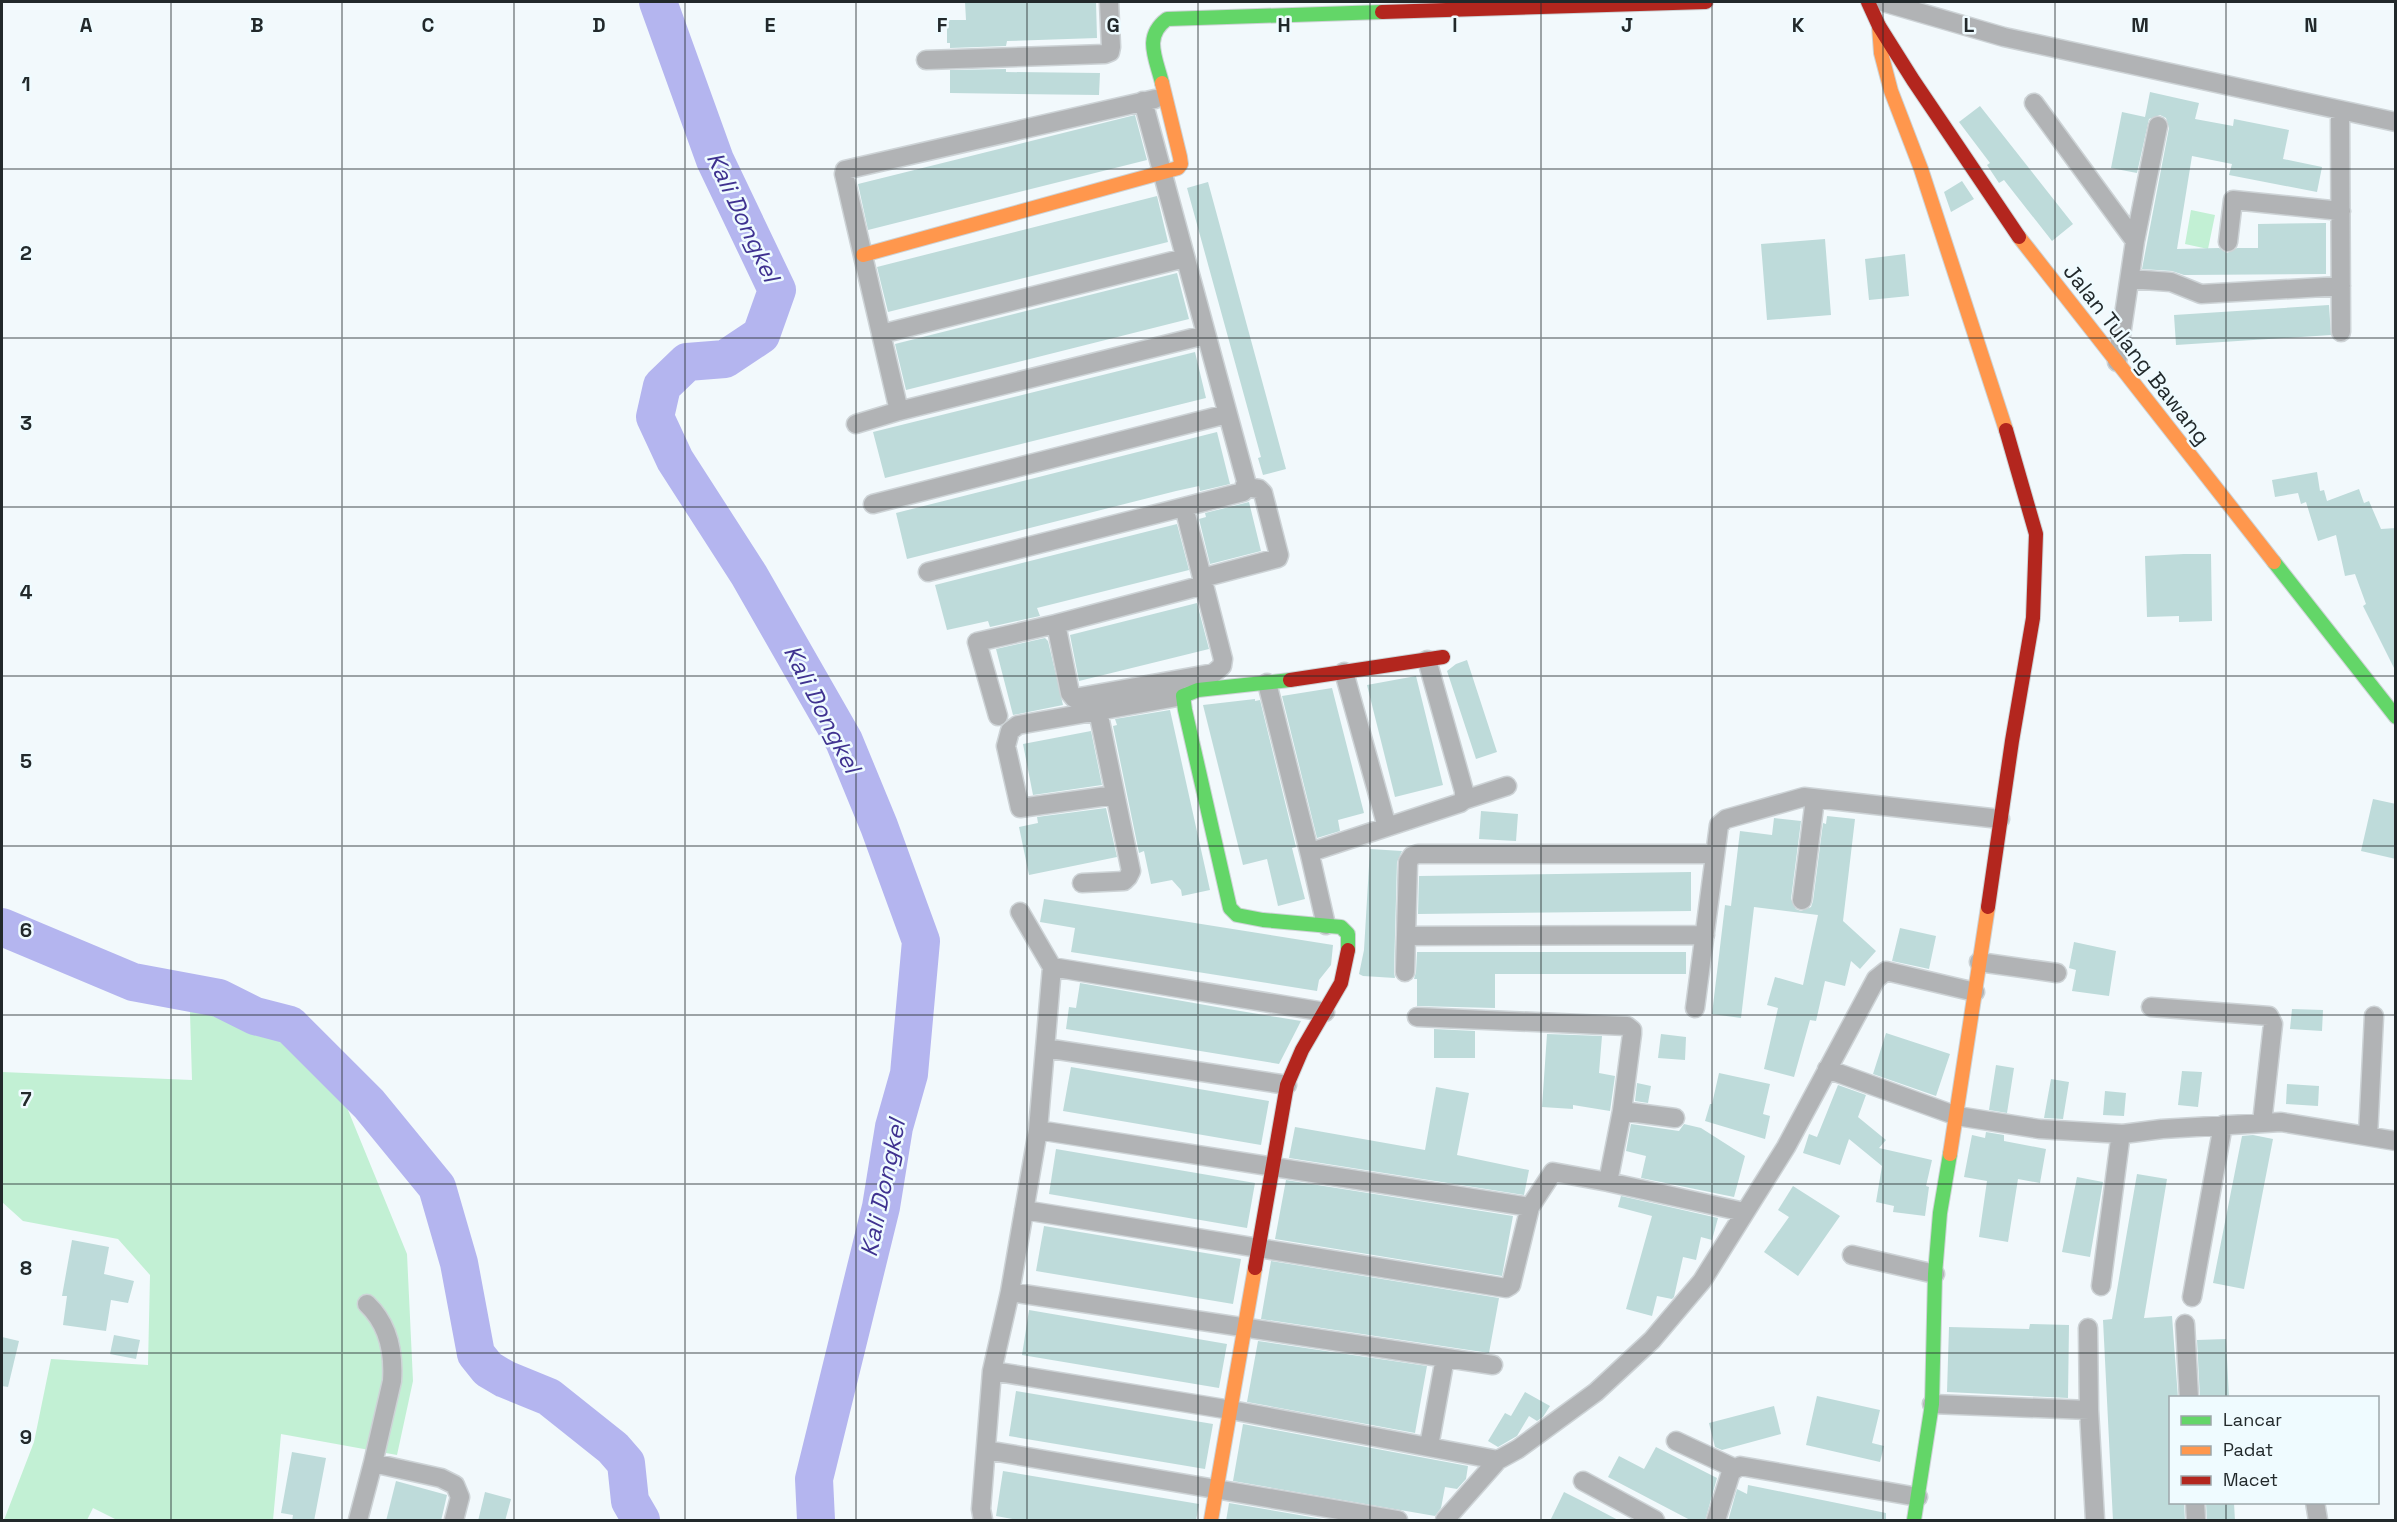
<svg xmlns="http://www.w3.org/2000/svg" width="2397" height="1522" font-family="'Space Grotesk',sans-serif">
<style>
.green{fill:#c2f0d4}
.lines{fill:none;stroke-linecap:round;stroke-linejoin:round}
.river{stroke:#b4b5ef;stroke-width:38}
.building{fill:#bedbda}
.street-casing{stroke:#cdd3d6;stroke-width:21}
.fast-casing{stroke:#cdd3d6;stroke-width:16}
.slow-casing{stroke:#cdd3d6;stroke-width:16}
.jam-casing{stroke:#cdd3d6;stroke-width:16}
.street{stroke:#b1b3b5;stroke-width:18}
.fast{stroke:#63d668;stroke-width:14}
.slow{stroke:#ff974d;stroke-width:14}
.jam{stroke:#b3261e;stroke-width:14}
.grid{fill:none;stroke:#22292b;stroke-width:1.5;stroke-opacity:0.55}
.labels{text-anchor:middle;stroke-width:5;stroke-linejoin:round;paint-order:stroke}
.street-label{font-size:22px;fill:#22292b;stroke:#effbff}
.water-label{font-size:24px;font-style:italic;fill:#3f3290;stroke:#effbff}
.grid-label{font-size:20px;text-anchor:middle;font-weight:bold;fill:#22292b;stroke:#effbff;stroke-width:5;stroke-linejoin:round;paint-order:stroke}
</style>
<rect width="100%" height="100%" fill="#f2f9fc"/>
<path class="green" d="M2191 210 2215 215 2208 249 2185 244Z
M189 979 316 1032 407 1254 413 1381 397 1455 281 1434 273 1520H117L93 1508 87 1520H4L34 1442 51 1359 148 1365 150 1275 118 1239 23 1221 2 1202V1072L192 1080Z"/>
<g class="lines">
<path class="river" d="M658 2 715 160 777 290 761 335 725 359 687 362 662 386 655 417 675 460 749 575 844 741 879 826 921 941 909 1074 894 1127 881 1207 814 1479 816 1520
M2 927 133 982 219 998 255 1016 290 1025 369 1104 437 1187 459 1263 476 1354 488 1369 505 1379 549 1397 613 1448 626 1463 630 1501 641 1520"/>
</g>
<path class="building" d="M965 2H1096L1097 38 1007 41 1006 46 950 48V43H947V20H966Z
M1006 69V72L1100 73 1099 95 950 93V70Z
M2150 92 2199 103 2195 119 2233 126 2234 119 2289 130 2283 159 2322 167 2317 192 2229 175 2232 164 2192 156 2177 249 2219 248 2227 253 2237 248H2258V224L2326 223V274L2184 275 2172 271 2142 269 2169 128 2166 118 2160 115 2149 119 2137 173 2111 168 2122 112 2145 117Z
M1980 106 2073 224 2052 241 2004 180 1999 183 1987 165 1990 163 1959 122Z
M1135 115 1147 160 868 230 858 184Z
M1962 181 1974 199 1951 212 1944 192Z
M1208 182 1286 469 1263 475 1258 458 1261 457 1187 188Z
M1157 196 1168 242 888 312 877 267Z
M1825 239 1831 315 1767 320 1761 244Z
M1905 254 1909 296 1869 300 1865 259Z
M1177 273 1189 319 906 390 895 344Z
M2329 305 2331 335 2176 345 2174 315Z
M1195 352 1206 398 885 478 873 432Z
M1217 432 1230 484 1200 491 1199 486 1176 491 907 559 896 513Z
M2317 472 2320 491 2324 490 2327 501 2359 489 2364 503 2369 501 2381 529 2396 528V672L2363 606 2366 604 2355 574 2345 576 2336 535 2318 541 2306 502 2301 504 2298 493 2275 497 2272 480Z
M1249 502 1261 551 1210 564 1199 519 1206 517 1205 513Z
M1177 524 1189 570 1037 608 1040 616 990 627 988 621 947 630 935 585Z
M2184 554H2211L2212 621 2179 622V616L2147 617 2145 556Z
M1197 603 1209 649 1079 681 1070 635Z
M1045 638 1048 641 1063 705 1013 715 996 649Z
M1467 660 1497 752 1476 759 1447 671 1456 664Z
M1416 676 1443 785 1395 797 1367 685Z
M1332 688 1364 813 1338 820 1340 831 1317 838 1282 696Z
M1255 699V701L1260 700 1296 847 1292 848 1305 899 1278 906 1267 859 1243 865 1203 705Z
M1170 710 1210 890 1182 896 1181 890 1172 880 1151 884 1144 851 1139 853 1113 726 1117 725 1115 719Z
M1091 731 1102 785 1033 795 1023 744Z
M2373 799 2396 804V859L2361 851Z
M1106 808 1117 857 1029 875 1019 827 1038 823 1037 817Z
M1481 811 1518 814 1516 841 1479 839Z
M1827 816 1855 819 1843 921 1876 951 1860 969 1851 961 1845 986 1825 981 1816 1021 1810 1020 1794 1077 1764 1069 1778 1008 1767 1005 1775 977 1803 985 1818 915 1754 907 1741 1018 1712 1014 1725 905 1731 906 1740 831 1772 835 1774 818 1801 821 1791 899 1796 909 1801 911 1811 907 1813 901 1823 823 1826 824Z
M1370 849 1402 851 1397 862 1394 972 1395 978 1363 976 1359 974 1364 950Z
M1691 872V911L1418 914 1419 876Z
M1044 899 1333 945 1331 965 1319 980 1317 991 1071 952 1075 928 1040 922Z
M1900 928 1936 936 1929 969 1892 961Z
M2074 942 2116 951 2109 996 2072 991 2076 970 2069 968Z
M1417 952H1686V974H1495V1008L1417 1006V979H1414L1416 972Z
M1080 983 1228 1009 1301 1021 1279 1064 1066 1029 1069 1007 1076 1008Z
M2292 1009 2323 1010 2322 1031 2290 1029Z
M1434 1029 1475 1031V1058H1434Z
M1886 1033 1950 1054 1936 1096 1873 1074Z
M1547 1034 1602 1036 1599 1073 1615 1076 1610 1111 1573 1105V1109L1542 1107Z
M1661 1034 1686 1037 1685 1060 1658 1058Z
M1996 1065 2014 1068 2007 1113 1989 1110Z
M1071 1067 1269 1101 1261 1145 1063 1111Z
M2182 1071 2202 1072 2198 1107 2178 1105Z
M1719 1073 1770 1084 1763 1114 1770 1116 1765 1139 1705 1121 1710 1104H1712Z
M2051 1079 2069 1082 2063 1119 2044 1118Z
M1637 1083 1651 1086 1648 1103 1635 1101Z
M2287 1084 2319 1086 2318 1106 2286 1104Z
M1838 1085 1866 1095 1858 1117 1886 1140 1879 1148 1932 1160 1926 1186 1929 1187 1925 1216 1893 1212 1894 1206 1876 1202 1882 1166 1849 1139 1840 1165 1803 1153 1809 1134 1817 1137Z
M1436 1087 1469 1093 1457 1155 1529 1170 1524 1195 1289 1158 1295 1127 1425 1150Z
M2105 1091 2126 1093 2124 1116 2103 1115Z
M1631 1124 1679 1131 1684 1124 1701 1128 1745 1156 1734 1197 1641 1178 1646 1156 1626 1151Z
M1986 1132 2004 1135V1141L2046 1149 2040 1183 2018 1179 2008 1242 1979 1237 1987 1181 1964 1177 1972 1135 1985 1138Z
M2253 1135 2273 1139 2244 1289 2213 1283 2242 1136Z
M1056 1149 1255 1183 1247 1228 1049 1194Z
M2137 1174 2167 1179 2144 1318 2172 1316 2178 1398H2170V1503H2184L2185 1521H2113L2103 1320 2112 1319Z
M2077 1177 2103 1182 2090 1257 2062 1252Z
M1286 1180 1513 1216 1502 1276 1275 1239Z
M1793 1186 1840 1216 1798 1276 1764 1252 1789 1217 1778 1210Z
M1621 1196 1718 1218 1712 1240 1701 1237 1696 1260 1683 1257 1674 1297 1672 1299 1657 1296 1652 1316 1626 1309 1652 1216 1618 1207Z
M1044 1226 1241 1259 1233 1304 1036 1271Z
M72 1240 109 1247 104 1274 134 1281 128 1303 111 1300 106 1331 63 1325 67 1296H62Z
M1271 1261 1499 1298 1489 1353 1261 1319Z
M1029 1310 1227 1344 1219 1388 1022 1355Z
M2030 1324 2069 1325 2068 1398 1947 1392 1949 1327 2029 1329Z
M114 1335 140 1340 136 1359 110 1354Z
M2 1337 19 1341 8 1387 2 1386Z
M2226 1339 2229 1398H2200L2197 1340Z
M1258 1341 1427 1366 1415 1433 1247 1402Z
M1016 1391 1213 1424 1205 1469 1009 1436Z
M1525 1392 1550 1406 1543 1417 1537 1421 1529 1416 1517 1436 1498 1447 1488 1441 1505 1413 1511 1416Z
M1817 1396 1880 1410 1872 1443 1884 1446 1880 1462 1806 1445Z
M1774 1406 1781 1434 1722 1450 1715 1447 1709 1423Z
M1243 1424 1468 1466 1466 1479 1457 1489 1445 1487 1441 1508 1435 1516 1233 1481Z
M1656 1447 1717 1478 1705 1521H1692L1608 1477 1619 1456 1644 1469Z
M292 1452 326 1458 314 1521H292L293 1515 281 1513Z
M1003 1471 1199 1504 1196 1521H1024L996 1516Z
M396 1481 447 1495 441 1521H386Z
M1748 1485 1886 1513V1521H1728L1737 1489 1747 1494Z
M485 1492 511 1499 505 1521H478Z
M1564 1492 1580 1500 1620 1521H1550Z
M1229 1503 1334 1521H1226Z
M2206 1503H2234L2235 1521H2207Z"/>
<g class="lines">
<defs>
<path id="street" d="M1883 2 2004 37 2396 122
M926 60 1105 54 1110 52 1111 47 1109 2
M2034 103 2135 241
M2340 110 2341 332
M2228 242 2233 200 2341 211
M2130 279 2171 282 2201 294 2341 286
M881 334 1185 258
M2117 362 2135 241 2158 126
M899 411 1205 335
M856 424 899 411 844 174 845 170 1155 99
M873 504 1227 414
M1184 507 1223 659 1222 666 1214 673 1074 698 1070 693 1056 624 1204 585
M928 572 1243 492 1246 481 1143 101
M1202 578 1278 558 1279 555 1263 493 1259 489 1246 487
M1344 672 1387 827
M1267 683 1310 855
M1098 711 1018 725 1010 731 1006 746 1020 808 1115 795
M998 716 977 642 1056 624
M1464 800 1507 786
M1082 883 1124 881 1128 877 1131 871 1098 711 1183 696
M1802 900 1815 799
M1020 912 1052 967 1325 1012
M1326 925 1310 855 1317 850 1460 803 1464 800V791L1427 660
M1406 936 1705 935
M1979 962 2057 973
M1405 972 1408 862 1412 856 1418 854H1714
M2151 1007 2269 1016 2273 1024 2262 1123
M1695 1008 1719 825 1726 819 1804 797 2000 819
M1417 1017 1627 1026 1632 1030V1034L1622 1111
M1045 1048 1287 1085
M1827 1069 1957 1116 2039 1129 2123 1134
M1675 1118 1622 1111 1608 1182 1744 1212
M1038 1130 1530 1207
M2368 1136 2374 1016
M1024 1210 1506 1288 1511 1285 1530 1207 1553 1172 1608 1182
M1852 1255 1935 1274
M2101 1286 2120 1140 2123 1134 2162 1129 2281 1122 2396 1141
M1010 1292 1493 1365
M2192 1297 2223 1125
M367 1304C388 1324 394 1352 392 1381L373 1463 441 1478 455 1485 460 1497 454 1520
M2185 1324 2189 1398
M2088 1328 2089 1410
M992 1371 1231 1410 1498 1460 1445 1520
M1932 1404 2089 1410 2095 1520
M1676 1441 1734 1468
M1429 1446 1445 1358
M986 1450 1398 1520
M1498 1460 1518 1449 1596 1392 1652 1340 1702 1281 1786 1147 1876 979 1886 971 1975 992
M1583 1481 1655 1520
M2195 1502 2196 1520
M2315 1502 2318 1520
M358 1520 373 1463
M983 1520 981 1509 992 1371 1010 1292 1038 1130 1052 967
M1716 1520 1731 1472 1740 1466 1918 1497"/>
<path id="fast" d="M1162 83C1156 58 1143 37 1167 19L1382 12
M2274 562 2396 717
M1290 680 1198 690 1183 696 1185 710 1230 908 1237 915 1263 920 1341 927 1348 934V950
M1914 1520 1932 1404 1935 1274 1940 1213 1950 1154"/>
<path id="slow" d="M1879 26 1881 53 1891 91 1921 169 2006 430
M2019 237 2274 562
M863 255 1178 168 1181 164 1180 157 1162 83
M1950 1154 1988 907
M1211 1520 1255 1268"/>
<path id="jam" d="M1868 2 1879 26 1913 80 2019 237
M1382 12 1706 2
M1290 680 1443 657
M1988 907 2012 741 2033 618 2036 534 2006 430
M1255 1268 1287 1085 1302 1050 1341 983 1348 950"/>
</defs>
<use href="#street" class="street-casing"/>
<use href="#fast" class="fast-casing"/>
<use href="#slow" class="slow-casing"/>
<use href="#jam" class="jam-casing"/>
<use href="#street" class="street"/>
<use href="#fast" class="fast"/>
<use href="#slow" class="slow"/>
<use href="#jam" class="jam"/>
</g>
<path class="grid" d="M171 2V1520M342 2V1520M514 2V1520M685 2V1520M856 2V1520M1027 2V1520M1198 2V1520M1370 2V1520M1541 2V1520M1712 2V1520M1883 2V1520M2055 2V1520M2226 2V1398M2 169H2396M2 338H2396M2 507H2396M2 676H2396M2 846H2396M2 1015H2396M2 1184H2396M2 1353H2396M2226 1502V1520"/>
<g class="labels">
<g class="street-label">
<text transform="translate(2137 354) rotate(52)" y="8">Jalan Tulang Bawang</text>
</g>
<g class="water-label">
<text transform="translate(743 217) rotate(65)" y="8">Kali Dongkel</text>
<text transform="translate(822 709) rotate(63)" y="8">Kali Dongkel</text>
<text transform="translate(883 1188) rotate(-78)" y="8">Kali Dongkel</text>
</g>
</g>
<g class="grid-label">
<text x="86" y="32">A</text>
<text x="257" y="32">B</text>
<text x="428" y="32">C</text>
<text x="599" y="32">D</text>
<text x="770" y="32">E</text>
<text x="942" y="32">F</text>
<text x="1113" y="32">G</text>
<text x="1284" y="32">H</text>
<text x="1455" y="32">I</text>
<text x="1627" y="32">J</text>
<text x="1798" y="32">K</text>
<text x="1969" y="32">L</text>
<text x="2140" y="32">M</text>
<text x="2311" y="32">N</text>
<text x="26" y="91">1</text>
<text x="26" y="260">2</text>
<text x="26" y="430">3</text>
<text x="26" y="599">4</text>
<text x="26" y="768">5</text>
<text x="26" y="937">6</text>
<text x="26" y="1106">7</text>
<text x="26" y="1275">8</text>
<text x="26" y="1444">9</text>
</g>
<rect width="2397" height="1522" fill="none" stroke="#22292b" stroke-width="6"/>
<rect x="2169" y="1396" width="210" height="108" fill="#effbff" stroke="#9da7aa" stroke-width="1.5"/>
<rect x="2181" y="1416" width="30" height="9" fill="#63d668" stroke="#9da7aa" stroke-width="1.5"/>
<text x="2223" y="1426" font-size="18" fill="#22292b">Lancar</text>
<rect x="2181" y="1446" width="30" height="9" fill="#ff974d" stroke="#9da7aa" stroke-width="1.5"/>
<text x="2223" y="1456" font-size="18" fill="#22292b">Padat</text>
<rect x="2181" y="1476" width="30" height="9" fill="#b3261e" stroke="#9da7aa" stroke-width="1.5"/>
<text x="2223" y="1486" font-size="18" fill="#22292b">Macet</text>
</svg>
